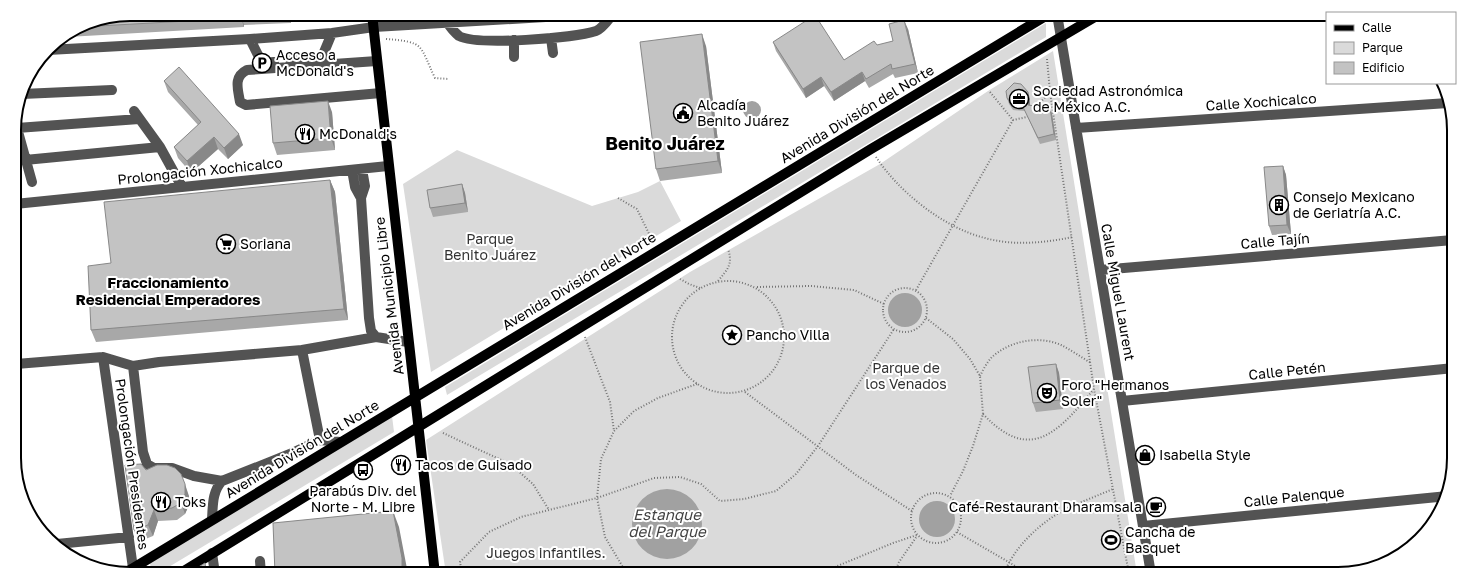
<svg xmlns="http://www.w3.org/2000/svg" width="1468" height="588" font-family="'Golos Text',sans-serif">
<style>
.green{fill:#dadada}
.water{fill:#a1a1a1}
.lines{fill:none;stroke-linecap:round;stroke-linejoin:round}
.path{stroke:#757575;stroke-width:2;stroke-dasharray:1 2;stroke-linecap:butt}
.minor{stroke:#535353;stroke-width:10}
.major{stroke:#000;stroke-width:10}
.wall{fill:#a8a8a8}
.shaded-wall{fill:#888}
.building{fill:#c3c3c3;stroke:#888}
.labels{text-anchor:middle;stroke-width:4;stroke-linejoin:round;paint-order:stroke}
.poi-label{font-size:14px;fill:#000;stroke:#fff;text-anchor:start}
.street-label{font-size:14px;fill:#000;stroke:#fff}
.park-label{font-size:14px;fill:#313131;stroke:#fff}
.neighbourhood-label{font-size:15px;font-weight:bold;fill:#000;stroke:#fff}
.water-label{font-size:15px;font-style:italic;fill:#424242;stroke:#fff}
.district-label{font-size:18px;font-weight:bold;fill:#000;stroke:#fff}
.rim{fill:none;stroke:#000;stroke-width:2}
</style>
<rect width="100%" height="100%" fill="#fff"/>
<path class="green" d="M1046 23V37L447 395 445 387Z
M1053 51 1137 574H446L426 440 690 272 880 164 988 91Z
M457 150 592 206 638 192 660 181 681 221 431 372 403 184Z
M392 416 394 432 157 574H152L150 563Z"/>
<path class="water" d="M743 110a9 9 0 1 1 18 0a9 9 0 1 1-18 0Z
M888 310a17 17 0 1 1 34 0a17 17 0 1 1-34 0Z
M632 524a35 35 0 1 1 70 0a35 35 0 1 1-70 0Z
M919 519a18 18 0 1 1 36 0a18 18 0 1 1-36 0Z"/>
<g class="lines">
<path class="path" d="M386 39C426 42 419 45 435 78L449 79
M1047 59 1050 92 1094 389 1129 574
M990 92 1013 120 1027 117 1029 115
M1036 107 1050 92
M876 157C899 192 944 228 985 238 1013 246 1044 243 1073 237
M618 198 637 209 653 242
M680 279 689 284 700 288
M672 337a56 56 0 1 1 112 0a56 56 0 1 1-112 0Z
M718 281C728 269 733 264 728 249
M757 287 811 286 854 290 884 304
M883 310a22 22 0 1 1 44 0a22 22 0 1 1-44 0Z
M916 290 1013 120
M926 318 953 339 970 359 980 376 983 414 973 446 963 471 950 496
M585 337 610 402 614 431
M980 376C983 370 987 362 992 357 1010 341 1038 335 1061 345 1071 350 1081 357 1091 363
M745 392 856 475 912 511
M983 414C1031 465 1059 431 1094 389
M443 433 510 464 533 484 549 510
M911 518a25 25 0 1 1 50 0a25 25 0 1 1-50 0Z
M957 532 1029 574
M462 574 460 562 489 532 521 517 597 498 654 478 680 477 701 484 720 501 744 499 776 491 796 474 818 446 894 329
M627 574 605 537 597 498 601 459 614 431 634 411 658 398 697 384
M818 574 893 543 917 535
M894 574 899 562 917 536
M1004 574C1013 548 1040 523 1064 510 1080 502 1097 496 1113 489"/>
<path class="minor" d="M1057 14 1151 574
M447 22C450 27 454 32 459 36 477 46 574 38 596 31 602 29 609 19 613 14
M551 38 553 53
M250 39 262 63 274 62
M514 40V57
M48 50 250 39 332 33 374 27 596 14
M290 60 322 57 332 33
M377 61 247 70C233 77 238 89 240 102L246 105 381 93
M22 94 112 90
M134 111 160 147 182 187
M15 118 17 128 139 119
M17 128 32 182
M1076 128 1448 103
M25 160 160 147
M362 169 365 186 361 198 369 318 371 331 376 337
M352 170 355 187 361 198
M15 204 388 166
M1100 270 1453 240
M302 350 376 337 408 342
M103 357 133 568 136 574
M16 364 103 357 133 366
M1122 401 1454 368
M320 440 302 350 159 362 133 366 143 452 147 464 154 468H172L194 476 222 481 290 454 320 440 340 442
M212 519C213 505 212 492 222 481
M1143 526 1448 496
M57 544 129 537
M212 553 215 574
M260 561 261 574"/>
<path class="major" d="M372 14 435 574
M125 573 1049 14
M179 574 871 149 1100 14"/>
</g>
<path class="wall" d="M130 14H291V23L244 25V27L67 37V38L60 39 86 23Z
M908 29 918 73 895 78 893 74 869 88 865 81 834 101 824 86 806 98 776 51 773 42 844 60 893 41Z
M706 46 722 173 660 181 656 169Z
M164 81 243 145 228 159 218 149 191 173 178 158 174 147 198 125 168 92Z
M1007 98 1030 99V105L1050 108 1052 114 1056 140 1040 144 1025 111 1013 110 1009 104Z
M332 112 335 150 277 155 273 143Z
M1283 166 1286 175 1291 234 1272 235 1269 226Z
M330 180 335 192 348 320 96 342 91 330 111 263Z
M462 184 465 193 468 212 433 217 430 208Z
M1056 364 1059 373 1063 409 1036 412 1033 403Z
M146 470 189 496V505L185 514 177 520 158 521 153 536 138 542 134 530Z"/>
<path class="shaded-wall" d="M288 14H291V23Z
M241 16 244 25V27L241 18Z
M904 20 908 29 918 73 915 64Z
M702 34 706 46 722 173 718 161Z
M862 72 865 81 834 101 831 92Z
M821 77 824 86 806 98 803 89Z
M1028 92 1030 99V111L1028 105Z
M328 101 332 112 335 150 331 138Z
M1050 108 1052 114 1056 140 1054 134Z
M239 134 243 145 228 159 224 148Z
M214 137 218 149 191 173 187 161Z
M1283 166 1286 175 1291 234 1287 225Z
M330 180 335 192 348 320 344 309Z
M462 184 465 193 468 212 465 203Z
M1056 364 1059 373 1063 409 1060 400Z
M185 484 189 496V505L185 514 181 503Z
M154 510 158 521 153 536 148 525Z
M393 511 399 527 408 574H402Z
M205 563 208 572V574H206Z"/>
<path class="building" d="M130 14H278L241 16V18L80 27 86 23Z
M815 15 844 60 874 41 877 45 893 41 889 24 904 20 915 64 892 69 891 64 866 79 862 72 831 92 821 77 803 89 773 42Z
M702 34 718 161 656 169 640 42Z
M179 67 239 134 224 148 214 137 187 161 174 147 201 122 164 81Z
M1014 83 1021 84 1028 92V105L1050 108 1054 134 1038 138 1022 105 1011 104 1007 98 1006 91Z
M328 101 331 138 273 143 270 106Z
M1283 166 1287 225 1269 226 1264 167Z
M330 180 344 309 91 330 88 266 111 263 104 202Z
M462 184 465 203 430 208 427 190Z
M1056 364 1060 400 1033 403 1028 367Z
M141 464 146 470 157 465H167L175 468 181 474 185 484V494L181 503 172 508 154 510 148 525 134 530 125 465Z
M393 511 402 558V574H275L273 523Z
M205 563 206 574H187Z"/>
<defs>
<symbol id="parking-ring" viewBox="-11 -11 22 22"><circle r="9.5" fill="#fff" stroke="#000" stroke-width="1.5"/><path d="M-3.5-5.5H1a3.5 3.5 0 0 1 0 7H-1V5.5H-3.5ZM-1-3.4V-.6H.8a1.4 1.4 0 0 0 0-2.8Z" fill="#000"/></symbol>
<symbol id="office-ring" viewBox="-11 -11 22 22"><circle r="9.5" fill="#fff" stroke="#000" stroke-width="1.5"/><path d="M-6-3h4V-5.5h4V-3h4V5H-6ZM-1-4.5V-3h2v-1.5ZM-6 0V1H6V0Z" fill="#000"/></symbol>
<symbol id="civic-ring" viewBox="-11 -11 22 22"><circle r="9.5" fill="#fff" stroke="#000" stroke-width="1.5"/><path d="M-.6-6.5H3V-4.5H.6V-3L4-1V1h2V6H-6V1h2V-1L-.6-3ZM-1.2 2.5V6h2.4V2.5Z" fill="#000"/></symbol>
<symbol id="restaurant-ring" viewBox="-11 -11 22 22"><circle r="9.5" fill="#fff" stroke="#000" stroke-width="1.5"/><path d="M-5-6h1v4h1v-4h1v4h1v-4h1v5L-1.5 .5V6h-2V.5L-5-1ZM5-6V6H3V1.5H1.5Q1.5-4 5-6Z" fill="#000"/></symbol>
<symbol id="building-ring" viewBox="-11 -11 22 22"><circle r="9.5" fill="#fff" stroke="#000" stroke-width="1.5"/><path d="M-4-6H4V6H1V3H-1V6H-4ZM-2.5-4.3h1.7v1.8h-1.7ZM.8-4.3h1.7v1.8H.8ZM-2.5-1h1.7V.8h-1.7ZM.8-1h1.7V.8H.8Z" fill="#000"/></symbol>
<symbol id="supermarket-ring" viewBox="-11 -11 22 22"><circle r="9.5" fill="#fff" stroke="#000" stroke-width="1.5"/><path d="M-6-5.5h2.5l.6 2H6L4.5 2H-2.5L-4.4-4H-6ZM-1.5 3.2a1.3 1.3 0 1 0 .1 0ZM3 3.2a1.3 1.3 0 1 0 .1 0Z" fill="#000"/></symbol>
<symbol id="sight-ring" viewBox="-11 -11 22 22"><circle r="9.5" fill="#fff" stroke="#000" stroke-width="1.5"/><path d="M0-6L1.8-2.2L6-1.7L2.9 1.2L3.7 5.4L0 3.3L-3.7 5.4L-2.9 1.2L-6-1.7L-1.8-2.2Z" fill="#000"/></symbol>
<symbol id="theatre-ring" viewBox="-11 -11 22 22"><circle r="9.5" fill="#fff" stroke="#000" stroke-width="1.5"/><path d="M-5-5.5Q0-4 5-5.5V0Q5 5 0 6Q-5 5-5 0ZM-3.3-2.5H-1v1.5H-3.3ZM1-2.5H3.3v1.5H1ZM-2.8 1Q0 5.5 2.8 1Z" fill="#000"/></symbol>
<symbol id="shop-ring" viewBox="-11 -11 22 22"><circle r="9.5" fill="#fff" stroke="#000" stroke-width="1.5"/><path d="M-5-2.5h2.3a2.7 3.5 0 0 1 5.4 0H5L5.5 6h-11ZM-1.5-2.5h3a1.5 2.3 0 0 0-3 0Z" fill="#000"/></symbol>
<symbol id="bus-ring" viewBox="-11 -11 22 22"><circle r="9.5" fill="#fff" stroke="#000" stroke-width="1.5"/><path d="M-5-6H5V4H4V6H2V4H-2V6H-4V4H-5ZM-3.5-4V0h7V-4ZM-3.5 1.2v1.5H-2V1.2ZM2 1.2v1.5H3.5V1.2Z" fill="#000"/></symbol>
<symbol id="cafe-ring" viewBox="-11 -11 22 22"><circle r="9.5" fill="#fff" stroke="#000" stroke-width="1.5"/><path d="M-5.5-4.5H6V0H3Q3 3.5 0 3.5H-2.5Q-5.5 3.5-5.5 0ZM3-3.2v2h1.7v-2ZM-6 4.5H4V6H-6Z" fill="#000"/></symbol>
<symbol id="stadium-ring" viewBox="-11 -11 22 22"><circle r="9.5" fill="#fff" stroke="#000" stroke-width="1.5"/><path d="M0-5a6.5 5 0 1 0 0 10a6.5 5 0 1 0 0-10ZM-3.5-1.8h7v3.6h-7Z" fill="#000"/></symbol>
</defs>
<g fill-rule="evenodd">
<use href="#parking-ring" x="251" y="52" width="22" height="22"/>
<use href="#office-ring" x="1008" y="88" width="22" height="22"/>
<use href="#civic-ring" x="672" y="102" width="22" height="22"/>
<use href="#restaurant-ring" x="294" y="123" width="22" height="22"/>
<use href="#building-ring" x="1268" y="194" width="22" height="22"/>
<use href="#supermarket-ring" x="215" y="233" width="22" height="22"/>
<use href="#sight-ring" x="721" y="324" width="22" height="22"/>
<use href="#theatre-ring" x="1036" y="382" width="22" height="22"/>
<use href="#shop-ring" x="1134" y="444" width="22" height="22"/>
<use href="#restaurant-ring" x="390" y="454" width="22" height="22"/>
<use href="#bus-ring" x="352" y="459" width="22" height="22"/>
<use href="#restaurant-ring" x="150" y="491" width="22" height="22"/>
<use href="#cafe-ring" x="1145" y="496" width="22" height="22"/>
<use href="#stadium-ring" x="1100" y="529" width="22" height="22"/>
</g>
<g class="labels">
<g class="poi-label">
<text x="276" y="60">Acceso a<tspan x="276" dy="16">McDonald's</tspan></text>
<text x="1033" y="96">Sociedad Astronómica<tspan x="1033" dy="16">de México A.C.</tspan></text>
<text x="697" y="110">Alcadía<tspan x="697" dy="16">Benito Juárez</tspan></text>
<text x="319" y="139">McDonald's</text>
<text x="1293" y="202">Consejo Mexicano<tspan x="1293" dy="16">de Geriatría A.C.</tspan></text>
<text x="240" y="249">Soriana</text>
<text x="746" y="340">Pancho Villa</text>
<text x="1061" y="390">Foro "Hermanos<tspan x="1061" dy="16">Soler"</tspan></text>
<text x="1159" y="460">Isabella Style</text>
<text x="415" y="470">Tacos de Guisado</text>
<text x="363" y="496" text-anchor="middle">Parabús Div. del<tspan x="363" dy="16">Norte - M. Libre</tspan></text>
<text x="175" y="507">Toks</text>
<text x="1142" y="512" text-anchor="end">Café-Restaurant Dharamsala</text>
<text x="1125" y="537">Cancha de<tspan x="1125" dy="16">Basquet</tspan></text>
</g>
<g class="street-label">
<text transform="translate(1261 102) rotate(-4)" y="5">Calle Xochicalco</text>
<text transform="translate(857 114) rotate(-31)" y="5">Avenida División del Norte</text>
<text transform="translate(200 171) rotate(-6)" y="5">Prolongación Xochicalco</text>
<text transform="translate(1275 241) rotate(-5)" y="5">Calle Tajín</text>
<text transform="translate(579 281) rotate(-31)" y="5">Avenida División del Norte</text>
<text transform="translate(1118 292) rotate(80)" y="5">Calle Miguel Laurent</text>
<text transform="translate(389 296) rotate(-97)" y="5">Avenida Municipio Libre</text>
<text transform="translate(1287 371) rotate(-6)" y="5">Calle Petén</text>
<text transform="translate(302 449) rotate(-31)" y="5">Avenida División del Norte</text>
<text transform="translate(132 464) rotate(82)" y="5">Prolongación Presidentes</text>
<text transform="translate(1294 497) rotate(-6)" y="5">Calle Palenque</text>
</g>
<g class="park-label">
<text x="490" y="244">Parque<tspan x="490" dy="16">Benito Juárez</tspan></text>
<text x="906" y="373">Parque de<tspan x="906" dy="16">los Venados</tspan></text>
<text x="546" y="558">Juegos infantiles.</text>
</g>
<g class="neighbourhood-label">
<text x="168" y="288">Fraccionamiento<tspan x="168" dy="17">Residencial Emperadores</tspan></text>
</g>
<g class="water-label">
<text x="667" y="520">Estanque<tspan x="667" dy="17">del Parque</tspan></text>
</g>
<g class="district-label">
<text x="665" y="150">Benito Juárez</text>
</g>
</g>
<path d="M0 0H1468V588H0ZM130 21H1338A109 109 0 0 1 1447 130V458A109 109 0 0 1 1338 567H130A109 109 0 0 1 21 458V130A109 109 0 0 1 130 21Z" fill="#fff" fill-rule="evenodd"/>
<path class="rim" d="M130 21H1338A109 109 0 0 1 1447 130V458A109 109 0 0 1 1338 567H130A109 109 0 0 1 21 458V130A109 109 0 0 1 130 21Z"/>
<rect x="1326" y="12" width="130" height="72" fill="#ffffff" stroke="#999999"/>
<rect x="1334" y="25" width="20" height="6" fill="#000000" stroke="#999999"/>
<text x="1362" y="32" font-size="12" fill="#000000">Calle</text>
<rect x="1334" y="42" width="20" height="12" fill="#dadada" stroke="#999999"/>
<text x="1362" y="52" font-size="12" fill="#000000">Parque</text>
<rect x="1334" y="62" width="20" height="12" fill="#c3c3c3" stroke="#999999"/>
<text x="1362" y="72" font-size="12" fill="#000000">Edificio</text>
</svg>
